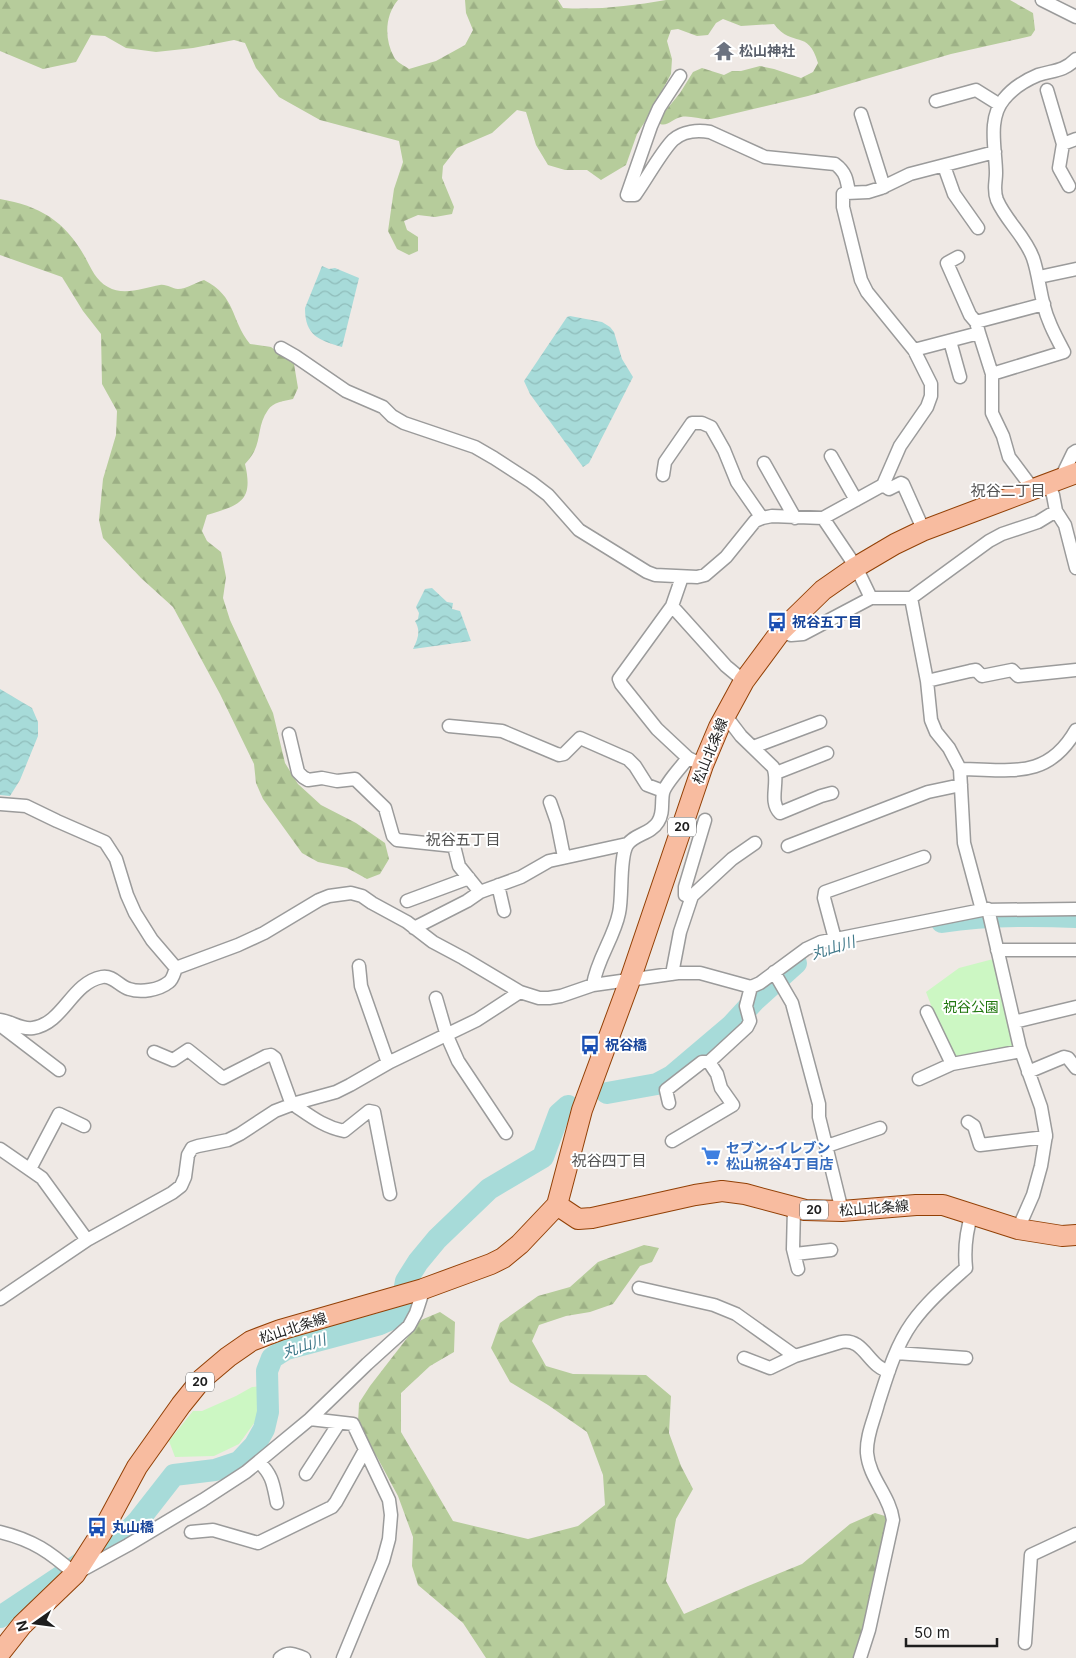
<svg xmlns="http://www.w3.org/2000/svg" width="1076" height="1658" font-family="Inter,'Noto Sans JP',sans-serif">
<style>
.forest{fill:url(#forest-firs)}
.park{fill:#ccf7c3}
.water{fill:url(#water-waves)}
.lines{fill:none;stroke-linecap:round;stroke-linejoin:round}
.river{stroke:#a7dbd9;stroke-width:22}
.street-casing{stroke:#9b9b9b;stroke-width:15}
.primary-casing{stroke:#924006;stroke-width:22}
.street{stroke:#fff;stroke-width:12}
.primary{stroke:#f8bca0;stroke-width:20}
.labels{text-anchor:middle;stroke-width:4;stroke-linejoin:round;paint-order:stroke}
.shield{fill:#fff;stroke:#626262;stroke-width:1}
.shield-label{font-size:12px;font-weight:bold;fill:#1e1e1e}
.worship-label{font-size:14px;font-weight:bold;fill:#5b616d;stroke:#fff;text-anchor:start}
.transit-label{font-size:14px;font-weight:bold;fill:#164399;stroke:#fff;text-anchor:start}
.street-label{font-size:14px;fill:#1e1e1e;stroke:#fff}
.park-label{font-size:14px;fill:#227810;stroke:#fff}
.shop-label{font-size:14px;font-weight:bold;fill:#366cbe;stroke:#fff;text-anchor:start}
.neighbourhood-label{font-size:15px;fill:#515151;stroke:#fff}
.water-label{font-size:15px;font-style:italic;fill:#427a8b;stroke:#fff}
</style>
<defs>
<pattern id="forest-firs" width="22" height="20" patternUnits="userSpaceOnUse" patternTransform="scale(1.25)"><rect width="22" height="20" fill="#b6cc9b"/><path d="M5 1l3.5 6h-7zM16 11l3.5 6h-7z" fill="#9caf85"/></pattern>
<pattern id="water-waves" width="16" height="10" patternUnits="userSpaceOnUse" patternTransform="scale(1.25)"><rect width="16" height="10" fill="#a7dbd9"/><path d="M0 5q4-4 8 0t8 0" fill="none" stroke="#8fbcba"/></pattern>
</defs>
<rect width="100%" height="100%" fill="#efe9e5"/>
<path class="forest" d="M0 0H398C385 15 384 39 394 57 396 62 405 66 409 69L436 61 465 45 473 30 466 13 465 0H558L563 8C598 10 631 6 666 0H1010L1033 13 1035 30 1031 36 951 54 808 96 711 119C701 120 690 115 681 117 672 119 667 128 658 123V120L680 93 693 72 702 68 724 75 732 71H741L760 66 774 69 801 78 813 72 818 63C808 28 793 49 774 24L741 26 723 19 716 23 708 35 697 36 678 29 671 30 667 41 672 59 671 74 646 120 637 134 626 165 601 180 587 170H565L548 165 536 145 526 112 517 110 492 133 457 148 443 166 442 178 454 207 452 214 435 217 418 215 404 221 407 230 418 237V251L409 255 397 249 388 231 394 189 403 162 399 141 320 120 279 97 256 68 245 43 234 40 193 48 156 52 126 48 105 36 91 35 76 62 43 69 0 51Z
M0 199C40 206 65 221 85 257 91 268 96 281 108 287 123 296 144 288 160 285 167 284 172 289 178 289 186 289 197 282 204 280 237 297 230 319 250 344L271 347 294 364 298 388 293 399C284 401 273 402 268 410 255 428 264 445 245 464 254 502 239 505 207 515L202 531 207 541 221 552 226 577 223 598 230 620 273 713 285 763 298 784 321 805 356 823 385 843 389 859 380 874 367 879 347 868 318 862 302 853 263 799 256 783 254 764 220 694 173 607 141 578 103 538 99 520 103 479 116 435 117 411 102 384 101 334 83 311 62 277 0 255Z
M644 1245 659 1248 652 1262 640 1266 613 1304 590 1312 566 1316 539 1325 532 1341 546 1366 573 1374 646 1375 671 1396 669 1433 681 1466 693 1489 676 1519 666 1581 684 1614 748 1586 802 1564 850 1524 875 1513 885 1516 891 1542 865 1658H486L463 1623 418 1585 412 1566 413 1537 398 1496 377 1457 365 1439 358 1422 359 1403 370 1386 421 1320 440 1312 455 1322 454 1352 430 1366 401 1393V1432L453 1521 528 1539 578 1526 605 1505 603 1475 587 1432 548 1405 510 1382 491 1348 500 1323 538 1296 570 1287 598 1262Z"/>
<path class="park" d="M997 958 1018 1047 952 1061 926 992 959 968Z
M267 1386 257 1419 239 1444 214 1456 175 1457 169 1441 193 1411H202L236 1396 252 1387Z"/>
<path class="water" d="M322 266 329 269 335 268 359 278 342 347C319 340 305 336 305 308Z
M570 316 602 322 610 327 614 332 622 359 633 377 589 463 583 467 530 394 524 381 567 317Z
M432 588 447 602 453 603 452 609 460 611 471 641 413 649C418 639 421 631 415 621L418 619 419 613 416 607 425 589Z
M0 689 32 708 38 722V736L20 780 10 796 0 795Z"/>
<g class="lines">
<path class="river" d="M942 922C986 915 1032 915 1076 917
M607 1093 657 1084 672 1076 731 1026 755 1000 796 963
M0 1617 126 1533 138 1521 174 1475 215 1470 239 1462 255 1445 264 1429 268 1412 267 1371 272 1358 286 1349 380 1324 400 1315 406 1281 418 1262 437 1239 489 1189 543 1157 559 1114 568 1106"/>
<defs>
<path id="street" d="M1042 0 1076 17
M680 76 659 108 651 126 627 195H635C646 180 661 152 673 140 683 131 698 130 710 132L765 157 835 164C846 172 847 180 849 193
M1047 90 1063 144 1076 139
M936 101 976 90 1000 105
M861 114 884 187
M1063 144 1059 168 1069 186
M944 166 954 194 978 228
M1039 277 1076 269
M976 322 1044 304
M979 333 992 374V413L1003 436 1009 457 1033 489
M950 341 960 377
M281 348 295 356 346 391 383 407 392 416 404 423 475 447 494 458 531 482 548 495 579 530 647 572 655 575 697 577 705 575 726 557 755 521 762 518 772 516 823 518 883 485 900 446 927 407 931 396V384L914 350 867 292 861 280 843 207V194L846 193 868 192 881 188 910 174 995 152
M914 350 979 333 976 322 970 315 947 263 958 257
M992 374 1064 352C1059 342 1053 332 1049 321 1040 301 1040 278 1033 258 1025 236 1006 221 997 200 993 190 996 183 996 173 996 150 987 119 1004 99 1012 89 1026 80 1038 75 1054 70 1063 72 1076 59
M831 456 856 500
M764 463 795 518
M663 475 665 462 692 423H702L711 427 724 450 737 482 762 518
M1060 480 1073 453 1076 451
M883 485 889 489 901 483 903 484 924 531
M1056 511 1065 525 1076 568
M823 518 856 567 871 598
M682 577 672 606 619 679 621 684 657 729 688 758
M911 598 927 681 931 720 936 732 949 748 960 769 964 843 982 910
M672 606 726 666 744 681
M781 631 791 635 803 634 871 598H911L989 541 1002 534 1038 522 1056 511 1053 495 1048 484
M927 681 970 671 976 670 982 676 1012 670 1018 676 1076 670
M725 715 741 736 773 767C780 781 768 801 780 813L821 796 832 793
M449 726 502 731 559 755 564 754 580 738 628 759 635 766 647 785 663 791
M289 734 298 772 303 777 308 780 322 778 337 781 355 779 385 808 393 836 397 840 454 846 459 866 480 892
M753 747 820 722
M960 769C1009 769 1047 781 1076 730
M776 773 827 753
M550 802 557 822 564 857
M0 804 26 806 57 821 105 842 116 859 127 895 135 913 152 940 176 968
M788 846 928 792 961 785
M498 885 504 911
M691 898 685 895V887L705 820
M407 901 469 878
M988 909 1020 1048 1041 1107 1046 1135 1041 1166 1033 1195 1018 1229
M414 928 467 901 480 892 521 877 549 861 627 844
M835 939 824 898 825 892 924 857
M997 950H1076
M359 966 361 986 388 1063
M774 972 792 1003 819 1104V1117L842 1211
M672 974 680 932 692 896 732 859 755 843
M593 985C597 959 614 938 619 913 623 896 619 858 627 845 634 834 651 834 658 822 664 813 661 803 663 793 665 784 681 767 688 758L703 765
M436 998 447 1036 458 1061 506 1133
M927 1012 952 1064
M0 1020C11 1021 21 1030 33 1028 64 1023 71 983 102 977 113 975 119 986 129 989 141 993 159 990 169 982 173 979 174 973 176 968L238 945 264 933 319 900 329 896 351 893 362 896 372 903 407 922 433 942 463 958 520 992 539 998H549L561 996 593 985 678 973H700L751 987 760 983 806 949 821 942 982 910 1076 909
M1014 1022 1076 1007
M0 1025 59 1070
M154 1052 173 1060 188 1050 223 1078 266 1056 271 1055 275 1058 292 1105
M1028 1072 1064 1057 1068 1058 1076 1068
M919 1079 952 1064 1021 1051
M296 1103 297 1107C313 1118 325 1127 344 1131L369 1111 374 1112 390 1194
M669 1103 666 1090 702 1062H709L747 1027 750 1021 746 1006 751 987
M968 1122 974 1126 980 1145 1046 1137
M672 1141 733 1105 721 1088 717 1074 709 1062
M827 1146 880 1128
M0 1149 42 1178 87 1240
M30 1169 59 1114 84 1126
M794 1208 793 1249 798 1269
M795 1254 831 1250
M639 1288 714 1305 736 1314 795 1356 841 1342C864 1337 869 1368 889 1371
M0 1299 87 1240 172 1193 181 1186 185 1177 188 1155 192 1148 198 1146 228 1140 240 1134 275 1111 296 1103 336 1092 350 1085 390 1062 477 1020 520 992
M896 1353 966 1358
M744 1358 770 1368 795 1356
M310 1419 353 1424 389 1500 391 1515 389 1539 383 1561 343 1658
M259 1462C273 1476 273 1484 277 1503
M306 1474 339 1423
M0 1532C33 1540 50 1552 75 1574L128 1545 203 1500 246 1472 310 1419 367 1364 409 1326 416 1313 424 1288
M191 1532 213 1530 258 1543 332 1507 336 1502 365 1450
M1025 1643 1031 1555 1076 1534
M280 1658C288 1651 295 1654 304 1658
M860 1658 869 1630 893 1520C890 1496 869 1478 867 1453 866 1436 874 1420 878 1404 887 1376 895 1347 912 1323 927 1302 947 1285 966 1268 964 1249 966 1232 972 1213"/>
<path id="primary" d="M557 1205 578 1219 592 1218 695 1195 722 1191 745 1194 805 1210 842 1211 916 1205H943L1018 1229 1062 1236 1076 1235
M0 1653 22 1625 75 1574 102 1532 137 1467 181 1405 202 1379 228 1357 251 1341 280 1330 423 1289 491 1264 503 1258 520 1244 557 1205 582 1110 630 980 703 765 719 727 744 681 781 631 823 590 856 567 895 544 922 531 1076 473"/>
</defs>
<use href="#street" class="street-casing"/>
<use href="#primary" class="primary-casing"/>
<use href="#street" class="street"/>
<use href="#primary" class="primary"/>
</g>
<defs>
<symbol id="temple-bare" viewBox="-9 -9 18 18"><path d="M0-6L5-2H3V0L6.5 2.5H4V6H1.5V3h-3V6H-4V2.5H-6.5L-3 0V-2H-5Z" fill="#6b7280" stroke="#fff" stroke-width="2.5" paint-order="stroke"/></symbol>
<symbol id="bus-bare" viewBox="-9 -9 18 18"><path d="M-5-6H5V4H4V6H2V4H-2V6H-4V4H-5ZM-3.5-4V0h7V-4ZM-3.5 1.2v1.5H-2V1.2ZM2 1.2v1.5H3.5V1.2Z" fill="#1a4fb4" stroke="#fff" stroke-width="2.5" paint-order="stroke"/></symbol>
<symbol id="supermarket-bare" viewBox="-9 -9 18 18"><path d="M-6-5.5h2.5l.6 2H6L4.5 2H-2.5L-4.4-4H-6ZM-1.5 3.2a1.3 1.3 0 1 0 .1 0ZM3 3.2a1.3 1.3 0 1 0 .1 0Z" fill="#3f7fe0" stroke="#fff" stroke-width="2.5" paint-order="stroke"/></symbol>
</defs>
<g fill-rule="evenodd">
<use href="#temple-bare" x="710" y="37" width="28" height="28"/>
<use href="#bus-bare" x="763" y="608" width="28" height="28"/>
<use href="#bus-bare" x="576" y="1031" width="28" height="28"/>
<use href="#supermarket-bare" x="697" y="1142" width="28" height="28"/>
<use href="#bus-bare" x="83" y="1513" width="28" height="28"/>
</g>
<g class="labels">
<g class="shield">
<rect x="668" y="817.5" width="28" height="19" rx="4"/>
<rect x="800" y="1200.5" width="28" height="19" rx="4"/>
<rect x="186" y="1372.5" width="28" height="19" rx="4"/>
</g>
<g class="shield-label">
<text x="682" y="831">20</text>
<text x="814" y="1214">20</text>
<text x="200" y="1386">20</text>
</g>
<g class="worship-label">
<text x="739" y="56">松山神社</text>
</g>
<g class="transit-label">
<text x="792" y="627">祝谷五丁目</text>
<text x="605" y="1050">祝谷橋</text>
<text x="112" y="1532">丸山橋</text>
</g>
<g class="street-label">
<text transform="translate(710 751) rotate(-68)" y="5">松山北条線</text>
<text transform="translate(874 1208) rotate(-4)" y="5">松山北条線</text>
<text transform="translate(293 1328) rotate(-18)" y="5">松山北条線</text>
</g>
<g class="park-label">
<text x="971" y="1012">祝谷公園</text>
</g>
<g class="shop-label">
<text x="726" y="1153">セブン-イレブン<tspan x="726" dy="16">松山祝谷4丁目店</tspan></text>
</g>
<g class="neighbourhood-label">
<text x="1008" y="496">祝谷二丁目</text>
<text x="463" y="845">祝谷五丁目</text>
<text x="609" y="1166">祝谷四丁目</text>
</g>
<g class="water-label">
<text transform="translate(833 948) rotate(-17)" y="5">丸山川</text>
<text transform="translate(304 1346) rotate(-18)" y="5">丸山川</text>
</g>
</g>
<g transform="translate(35 1623) rotate(256)" stroke="#ffffff" stroke-width="4" paint-order="stroke">
<path d="M0-4L9 19L0 12L-9 19Z" fill="#1e1e1e"/>
<text y="-8" font-size="14" font-weight="bold" text-anchor="middle" fill="#1e1e1e">N</text>
</g>
<path d="M906 1638v8h91v-8" fill="none" stroke="#1e1e1e" stroke-width="2.5"/>
<text x="914" y="1638" font-size="15" fill="#1e1e1e" stroke="#ffffff" stroke-width="4" paint-order="stroke">50 m</text>
</svg>
